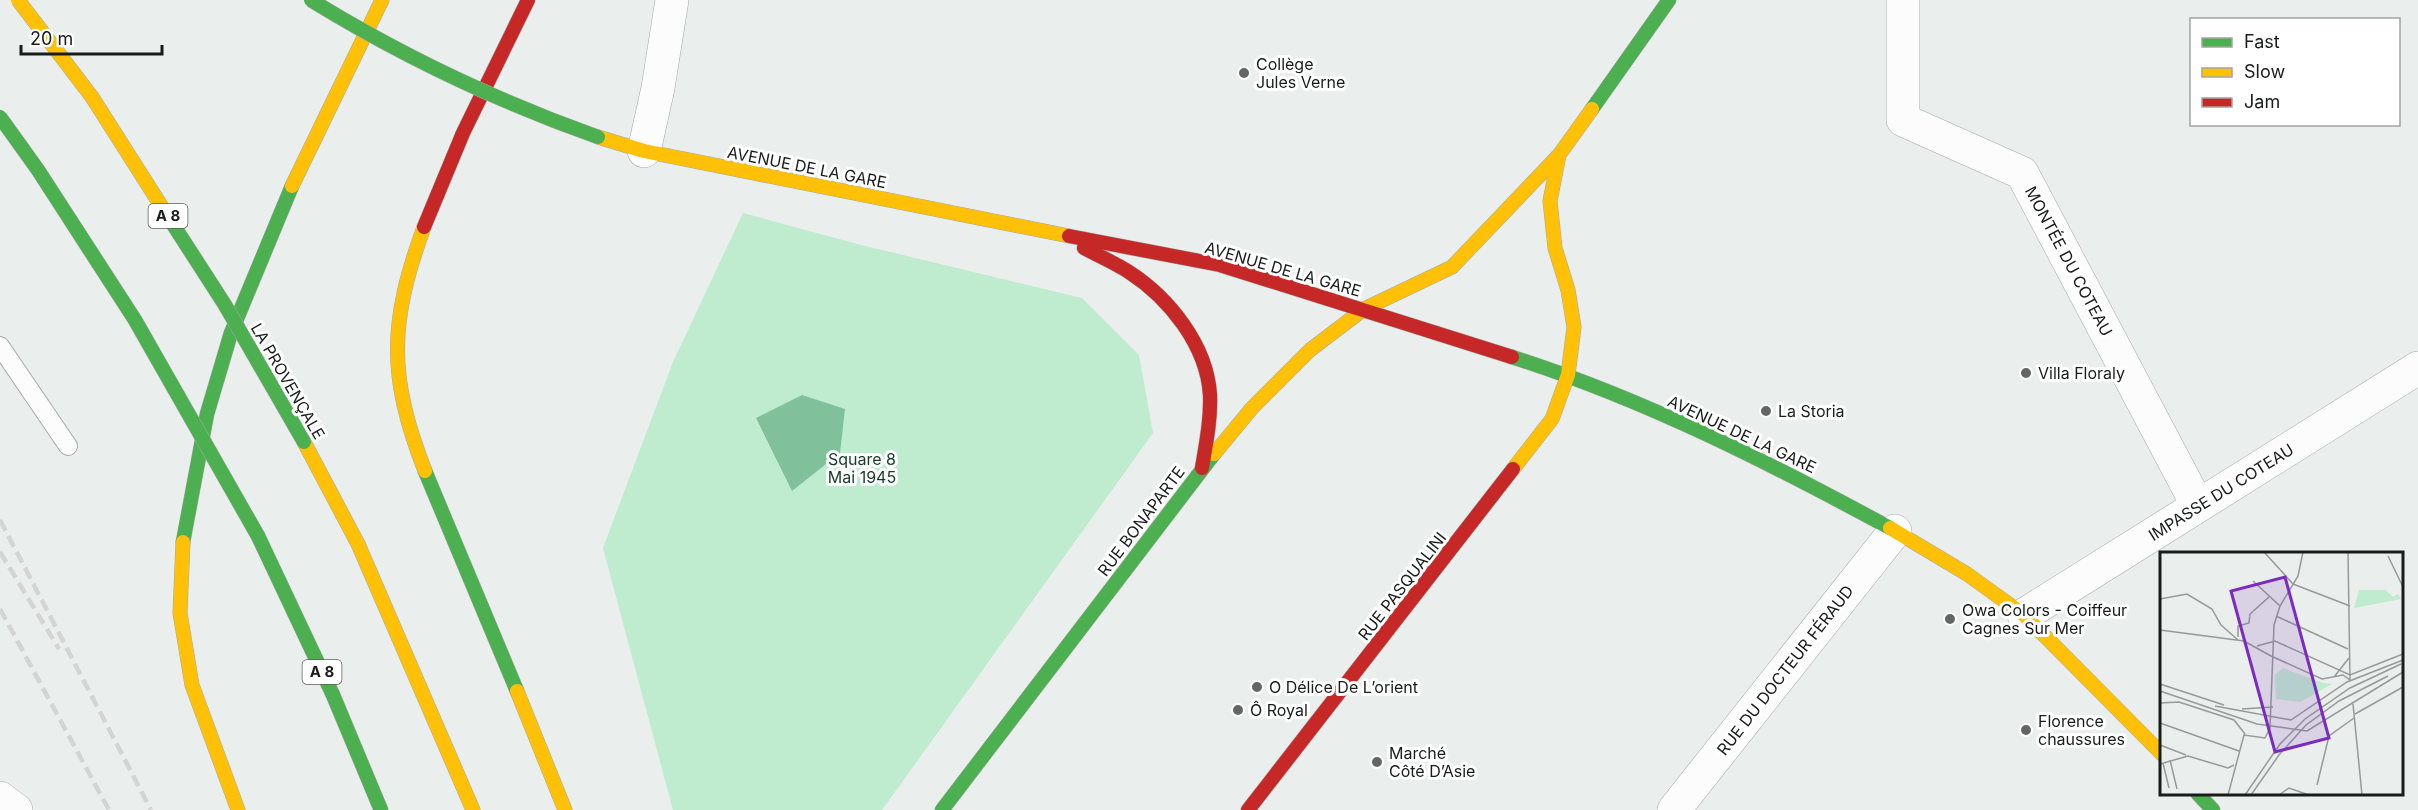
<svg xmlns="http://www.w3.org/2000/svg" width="2418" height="810" font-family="Inter,sans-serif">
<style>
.green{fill:#bfebcf}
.water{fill:#80c19c}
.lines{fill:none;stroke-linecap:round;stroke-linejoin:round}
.lane-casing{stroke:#a5a9a7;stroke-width:20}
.street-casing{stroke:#a5a9a7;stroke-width:34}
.fast-casing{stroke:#a5a9a7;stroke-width:15}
.slow-casing{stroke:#a5a9a7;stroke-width:15}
.jam-casing{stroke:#a5a9a7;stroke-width:15}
.lane{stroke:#fcfcfc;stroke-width:18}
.street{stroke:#fcfcfc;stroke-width:33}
.fast{stroke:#4caf50;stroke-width:14}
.slow{stroke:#ffc107;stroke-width:14}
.jam{stroke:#c62828;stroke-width:14}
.rail{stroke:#d4d4d4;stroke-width:4.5;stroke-dasharray:12 6;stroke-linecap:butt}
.fast-bridge-casing{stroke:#a5a9a7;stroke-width:15;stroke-linecap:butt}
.slow-bridge-casing{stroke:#a5a9a7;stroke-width:15;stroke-linecap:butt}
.fast-bridge{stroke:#4caf50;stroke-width:14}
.slow-bridge{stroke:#ffc107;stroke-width:14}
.poi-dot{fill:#626664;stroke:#fff;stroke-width:2}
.labels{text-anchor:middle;stroke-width:6;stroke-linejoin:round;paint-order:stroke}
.shield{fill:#fff;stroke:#5e605f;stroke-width:1.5}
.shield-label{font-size:15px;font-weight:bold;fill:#191c1a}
.poi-label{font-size:16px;fill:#191c1a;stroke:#fff;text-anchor:start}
.street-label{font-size:16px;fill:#191c1a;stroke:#fff}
.park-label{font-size:16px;fill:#153c26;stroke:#fff}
.inset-road{fill:none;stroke:#969a98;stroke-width:1.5}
.view{fill:#7b2cbf;fill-opacity:0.15;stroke:#7b2cbf;stroke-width:3}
.inset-edge{fill:none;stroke:#191c1a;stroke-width:3}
</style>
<rect width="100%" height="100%" fill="#eaeeec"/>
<path class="green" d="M743 213 861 245 1082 298 1139 355 1153 433 882 810H673L603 548 673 362Z"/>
<path class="water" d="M802 395 845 409 840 453 792 491 756 418Z"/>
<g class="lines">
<defs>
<path id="lane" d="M0 346 68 446"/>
<path id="street" d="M1903 0V120L2022 173 2198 506
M644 151 658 88 672 0
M2024 615 2418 368
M0 798 16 810
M1674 810 1895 531"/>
<path id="fast" d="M1592 109 1669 0
M1512 357C1644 399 1768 462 1890 528
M425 471 517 691
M258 536 333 695 381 810
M183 542 207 414 231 333 292 186
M2198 794 2213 810
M942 810 1214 454"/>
<path id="slow" d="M598 137 644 151 1069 236
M292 186 382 0
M424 227C389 323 388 376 425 471
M304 442 358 544 473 810
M1214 454 1252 408 1310 350 1364 309 1452 267 1559 155 1592 109
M1513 469 1552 419 1568 375 1574 327 1568 290 1555 248 1550 201 1559 155
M1890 528 1967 574 2024 615 2162 754
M183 542 180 613 192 685 238 810
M517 691 565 810"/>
<path id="jam" d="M424 227 463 133 528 0
M1069 236 1220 265 1512 357
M1084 248C1099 256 1115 263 1129 272 1169 298 1207 345 1210 395 1211 419 1206 444 1202 468
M1248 810 1513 469"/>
</defs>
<use href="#lane" class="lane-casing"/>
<use href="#street" class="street-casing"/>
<use href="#fast" class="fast-casing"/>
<use href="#slow" class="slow-casing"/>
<use href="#jam" class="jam-casing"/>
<use href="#lane" class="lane"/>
<use href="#street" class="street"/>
<use href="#fast" class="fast"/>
<use href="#slow" class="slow"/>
<use href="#jam" class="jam"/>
<path class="rail" d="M0 520 151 810
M0 552 59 649
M0 609 109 810"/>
<defs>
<path id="fast-bridge" d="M311 0C402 56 497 101 598 137
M0 117 38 170 135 320 258 536
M167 215 225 305 304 442"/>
<path id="slow-bridge" d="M18 0 92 97 167 215"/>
</defs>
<use href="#fast-bridge" class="fast-bridge-casing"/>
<use href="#slow-bridge" class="slow-bridge-casing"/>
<use href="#fast-bridge" class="fast-bridge"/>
<use href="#slow-bridge" class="slow-bridge"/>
</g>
<g class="poi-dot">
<circle cx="1244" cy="73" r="6"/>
<circle cx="2026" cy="373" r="6"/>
<circle cx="1766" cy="411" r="6"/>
<circle cx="1950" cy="619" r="6"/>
<circle cx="1257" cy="687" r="6"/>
<circle cx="1238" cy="710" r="6"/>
<circle cx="2026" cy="730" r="6"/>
<circle cx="1377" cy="762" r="6"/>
</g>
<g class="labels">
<g class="shield">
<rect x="148.5" y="204" width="39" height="24" rx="4.5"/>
<rect x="302.5" y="660" width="39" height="24" rx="4.5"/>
</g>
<g class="shield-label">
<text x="168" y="221">A 8</text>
<text x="322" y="677">A 8</text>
</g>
<g class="poi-label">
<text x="1256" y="70">Collège<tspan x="1256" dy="18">Jules Verne</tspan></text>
<text x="2038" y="379">Villa Floraly</text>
<text x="1778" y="417">La Storia</text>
<text x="1962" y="616">Owa Colors - Coiffeur<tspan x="1962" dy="18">Cagnes Sur Mer</tspan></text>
<text x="1269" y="693">O Délice De L’orient</text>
<text x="1250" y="716">Ô Royal</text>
<text x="2038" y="727">Florence<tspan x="2038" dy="18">chaussures</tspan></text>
<text x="1389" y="759">Marché<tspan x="1389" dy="18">Côté D’Asie</tspan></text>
</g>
<g class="street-label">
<text transform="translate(807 167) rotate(11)" y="6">AVENUE DE LA GARE</text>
<text transform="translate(2069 261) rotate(62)" y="6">MONTÉE DU COTEAU</text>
<text transform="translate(1283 269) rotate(16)" y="6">AVENUE DE LA GARE</text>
<text transform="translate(288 381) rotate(60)" y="6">LA PROVENÇALE</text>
<text transform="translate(1742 434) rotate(25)" y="6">AVENUE DE LA GARE</text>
<text transform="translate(2221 492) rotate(-32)" y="6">IMPASSE DU COTEAU</text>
<text transform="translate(1141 521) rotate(-53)" y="6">RUE BONAPARTE</text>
<text transform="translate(1402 586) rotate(-52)" y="6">RUE PASQUALINI</text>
<text transform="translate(1785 670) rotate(-52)" y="6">RUE DU DOCTEUR FÉRAUD</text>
</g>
<g class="park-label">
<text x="862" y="465">Square 8<tspan x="862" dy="18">Mai 1945</tspan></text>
</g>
</g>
<g transform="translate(2160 552)">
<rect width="243" height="243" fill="#eaeeec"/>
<path d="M199 38H226L233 45 238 42 241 47 194 56ZM123 116 163 131 172 132 140 150 116 147 115 123Z" fill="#bfebcf"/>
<path class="inset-road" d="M104 0 133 32M228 4 243 35M93 29 120 54M133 32 190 54M0 47 27 42 52 57 61 73 78 88M116 64 188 97M0 78 84 89 111 104M78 85V74L89 71 90 62 109 45M97 94 115 89 190 123 243 102M111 104 162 127 183 123 190 128 188 0M174 125 189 106M0 132 64 153M0 139 97 172 147 179 243 120M0 151 19 150 74 168 85 182M193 152 202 243M55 154 131 168 187 130 243 108M82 157 113 155M195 162 243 135M0 171 79 199M0 193 26 203M10 208 17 237M3 211 9 236M0 212 28 204 68 216 74 213M157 233 169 184 194 166M68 243 84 183 105 186 110 176 114 73 120 54 138 24 143 0M85 243 120 192 145 167 190 136 241 112M91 243 119 203 146 173 179 149 228 124M119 243 129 236 149 243"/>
<path class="view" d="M125 25 169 186 115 200 71 39Z"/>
<rect width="243" height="243" class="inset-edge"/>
</g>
<rect x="2190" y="18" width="210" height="108" fill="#ffffff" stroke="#a3a4a3" stroke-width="1.5"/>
<rect x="2202" y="38" width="30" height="9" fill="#4caf50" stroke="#a3a4a3" stroke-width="1.5"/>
<text x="2244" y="48" font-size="18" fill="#191c1a">Fast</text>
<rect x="2202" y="68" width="30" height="9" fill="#ffc107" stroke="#a3a4a3" stroke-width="1.5"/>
<text x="2244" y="78" font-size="18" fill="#191c1a">Slow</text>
<rect x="2202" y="98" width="30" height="9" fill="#c62828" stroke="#a3a4a3" stroke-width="1.5"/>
<text x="2244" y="108" font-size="18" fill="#191c1a">Jam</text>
<path d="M21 45v9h141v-9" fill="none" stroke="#191c1a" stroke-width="3"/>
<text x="30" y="45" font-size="18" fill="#191c1a" stroke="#ffffff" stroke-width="4.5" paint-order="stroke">20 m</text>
</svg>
